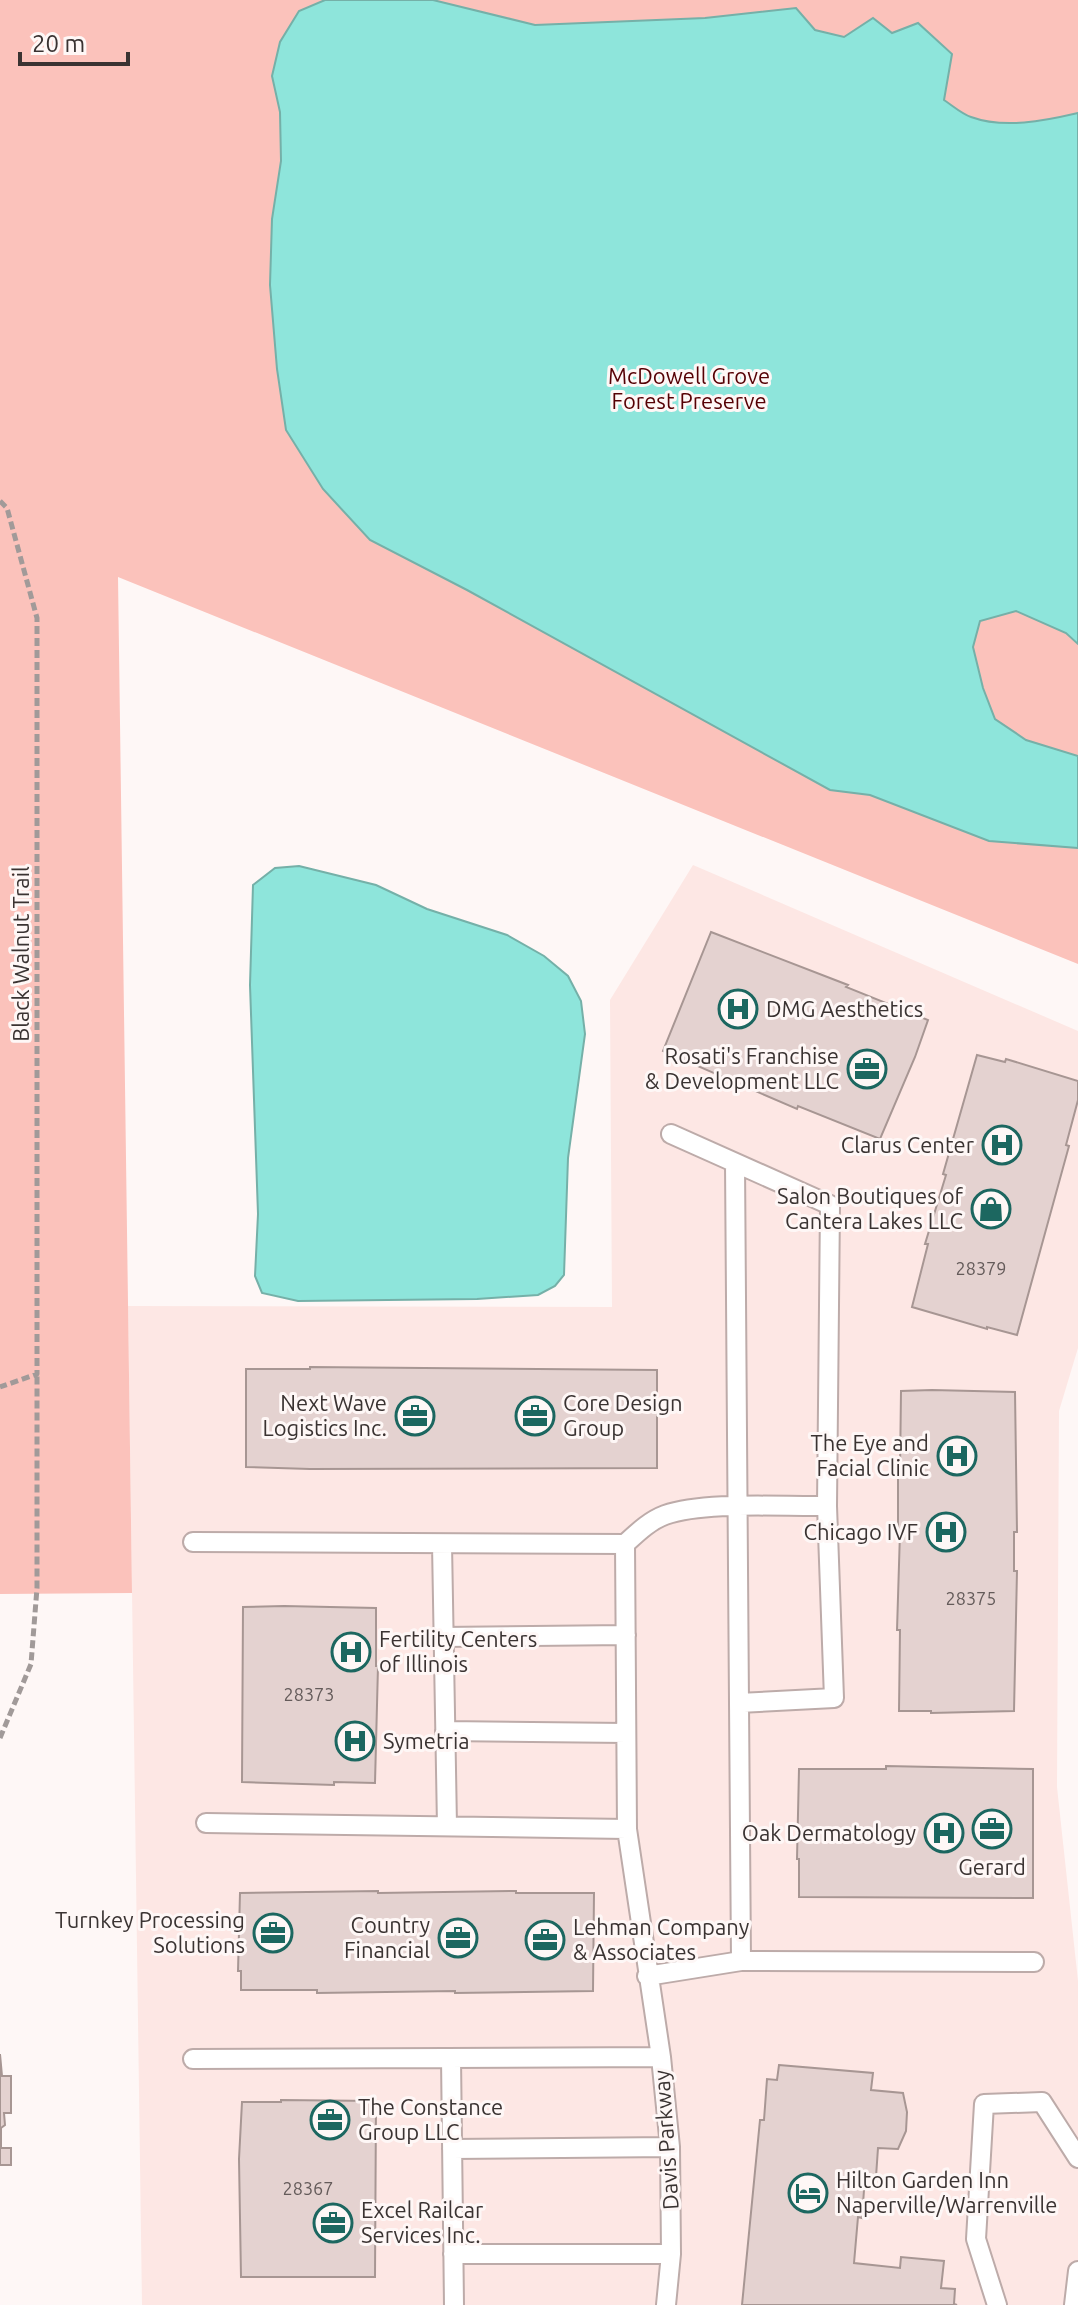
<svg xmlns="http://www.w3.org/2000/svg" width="1078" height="2305" font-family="Ubuntu,sans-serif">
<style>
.built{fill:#fde7e4}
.green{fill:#fbc2bb}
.water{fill:#8ee5db;stroke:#75b0a8;stroke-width:2}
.building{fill:#e4d2d0;stroke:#a79693;stroke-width:2}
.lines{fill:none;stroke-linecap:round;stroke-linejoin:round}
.service-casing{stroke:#bdaba9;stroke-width:22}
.path{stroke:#a19a99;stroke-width:5;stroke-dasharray:8 4;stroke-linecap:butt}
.service{stroke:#fff;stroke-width:18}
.labels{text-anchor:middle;stroke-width:6;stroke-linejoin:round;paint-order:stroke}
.number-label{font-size:18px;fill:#645b5a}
.park-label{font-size:22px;fill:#550004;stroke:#fef7f6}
.street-label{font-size:22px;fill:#3a3332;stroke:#fef7f6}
.poi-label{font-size:22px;fill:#3a3332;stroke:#fef7f6;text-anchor:end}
</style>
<rect width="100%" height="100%" fill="#fef7f6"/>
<path class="built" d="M693 865 1078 1031V1348L1059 1411 1057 1787 1078 1981V2305H142L128 1306 612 1307 610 1000Z"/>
<path class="green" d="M0 0H1078V964L118 577 132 1593 0 1594Z"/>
<path class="water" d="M325 0H433L535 25 705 18 796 8 815 30 844 37 873 18 892 33 918 23 952 54 944 100C953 106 962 114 971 117 1004 129 1044 121 1078 113V644L1066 633 1016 611 980 621 973 647 983 688 995 719 1026 740 1078 756V848L989 841 870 795 830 790 467 590 370 540 323 489 286 430 277 369 270 285 272 219 281 161 280 112 272 76 280 42 299 11Z
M299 866 376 885 427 909 507 935 544 956 568 976 581 1001 585 1034 568 1158 564 1275 555 1286 538 1295 477 1299 298 1301 262 1293 255 1276 258 1214 250 985 253 885 275 868Z"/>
<path class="building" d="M711 932 848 985 846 987 928 1020 915 1057 880 1139 798 1106 797 1109 663 1051Z
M977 1055 1005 1062 1006 1059 1078 1081V1100L1066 1145 1069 1146 1017 1335 987 1327V1329L912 1307 928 1244H925L946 1175 943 1174Z
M310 1367 657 1370V1468L310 1469 246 1467V1369H310Z
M932 1390 1015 1392 1017 1532H1014V1571H1017L1014 1711 931 1713V1711H899L900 1630H897L900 1532H898V1472H900L901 1391Z
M284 1606 376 1608V1666H378L375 1783 334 1782V1785L242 1782 243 1607Z
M886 1766 1033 1769V1898L799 1897V1859H797L799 1769H886Z
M378 1891V1893L516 1891V1893H594L593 1991 455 1993V1991L317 1993V1990H241V1971H238L240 1893Z
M0 2054 2 2076H11V2113H4L5 2125 1 2128V2148H11V2165H0Z
M779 2065 873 2073 871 2090 903 2093 907 2112 906 2131 898 2149 878 2148 876 2177 865 2176 862 2218 858 2217 854 2263 900 2268 901 2257 944 2261 941 2288 955 2289 954 2304 957 2305H742L760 2120H764L767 2079 777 2080Z
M281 2100 376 2101 375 2277H241L239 2159 242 2102H281Z"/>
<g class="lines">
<defs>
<path id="service" d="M735 1163 739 1703 834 1698 827 1506
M193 1542 625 1544
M442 1544 447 1826
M443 1637 626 1635
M739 1703 741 1961 1034 1962
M445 1731 626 1733
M206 1823 627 1829
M647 1976 741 1961
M451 2058 454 2305
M193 2059 661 2057
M452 2149 670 2147
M453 2254H671
M666 2305 671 2254 670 2147 661 2057 627 1829 625 1544C637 1533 649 1521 665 1515 705 1501 783 1507 827 1506L830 1205 671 1134
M997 2305 976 2239 984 2104 1042 2102 1078 2158
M1074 2305 1078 2271"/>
</defs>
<use href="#service" class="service-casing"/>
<path class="path" d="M0 501 7 508 37 618V1374L0 1387
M0 1738 31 1664 37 1588V1374"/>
<use href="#service" class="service"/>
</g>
<defs>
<symbol id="hospital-ring" viewBox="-11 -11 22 22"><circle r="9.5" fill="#fef7f6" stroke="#1c6760" stroke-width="1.5"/><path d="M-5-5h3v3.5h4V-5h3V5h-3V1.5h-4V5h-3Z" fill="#1c6760"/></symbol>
<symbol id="office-ring" viewBox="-11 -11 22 22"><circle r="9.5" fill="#fef7f6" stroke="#1c6760" stroke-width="1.5"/><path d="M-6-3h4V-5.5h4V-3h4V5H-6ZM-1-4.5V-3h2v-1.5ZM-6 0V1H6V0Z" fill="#1c6760"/></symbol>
<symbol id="shop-ring" viewBox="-11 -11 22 22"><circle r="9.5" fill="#fef7f6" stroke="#1c6760" stroke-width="1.5"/><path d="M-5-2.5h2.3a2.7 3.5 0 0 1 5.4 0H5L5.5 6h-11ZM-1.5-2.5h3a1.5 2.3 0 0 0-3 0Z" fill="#1c6760"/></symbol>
<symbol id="hotel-ring" viewBox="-11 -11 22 22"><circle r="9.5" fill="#fef7f6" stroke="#1c6760" stroke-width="1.5"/><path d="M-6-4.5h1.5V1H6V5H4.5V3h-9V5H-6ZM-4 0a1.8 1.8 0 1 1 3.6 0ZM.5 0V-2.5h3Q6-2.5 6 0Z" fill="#1c6760"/></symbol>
</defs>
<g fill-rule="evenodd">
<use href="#hospital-ring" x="716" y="987" width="44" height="44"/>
<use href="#office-ring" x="845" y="1047" width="44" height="44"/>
<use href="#hospital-ring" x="980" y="1123" width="44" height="44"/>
<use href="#shop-ring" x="969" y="1187" width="44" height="44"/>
<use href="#office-ring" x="393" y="1394" width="44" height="44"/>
<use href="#office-ring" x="513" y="1394" width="44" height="44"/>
<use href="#hospital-ring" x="935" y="1434" width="44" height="44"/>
<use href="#hospital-ring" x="924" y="1510" width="44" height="44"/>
<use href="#hospital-ring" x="329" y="1630" width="44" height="44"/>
<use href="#hospital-ring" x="333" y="1719" width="44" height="44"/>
<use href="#office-ring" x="970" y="1807" width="44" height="44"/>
<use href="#hospital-ring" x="922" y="1811" width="44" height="44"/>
<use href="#office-ring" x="251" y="1911" width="44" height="44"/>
<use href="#office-ring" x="436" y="1916" width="44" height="44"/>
<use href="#office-ring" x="523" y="1918" width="44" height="44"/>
<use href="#office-ring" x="308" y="2098" width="44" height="44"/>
<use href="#hotel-ring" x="786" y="2171" width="44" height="44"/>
<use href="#office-ring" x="311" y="2201" width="44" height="44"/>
</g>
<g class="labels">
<g class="number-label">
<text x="981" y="1275">28379</text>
<text x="971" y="1605">28375</text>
<text x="309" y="1701">28373</text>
<text x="308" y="2195">28367</text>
</g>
<g class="park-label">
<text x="689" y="384">McDowell Grove<tspan x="689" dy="25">Forest Preserve</tspan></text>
</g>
<g class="street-label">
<text transform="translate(21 954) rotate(-90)" y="8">Black Walnut Trail</text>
<text transform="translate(666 2140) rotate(-94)" y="8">Davis Parkway</text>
</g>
<g class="poi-label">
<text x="766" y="1017" text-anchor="start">DMG Aesthetics</text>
<text x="839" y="1064">Rosati's Franchise<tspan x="839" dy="25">&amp; Development LLC</tspan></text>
<text x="974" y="1153">Clarus Center</text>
<text x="963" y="1204">Salon Boutiques of<tspan x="963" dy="25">Cantera Lakes LLC</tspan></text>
<text x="387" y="1411">Next Wave<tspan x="387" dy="25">Logistics Inc.</tspan></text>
<text x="563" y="1411" text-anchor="start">Core Design<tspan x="563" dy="25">Group</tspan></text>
<text x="929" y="1451">The Eye and<tspan x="929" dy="25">Facial Clinic</tspan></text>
<text x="918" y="1540">Chicago IVF</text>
<text x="379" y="1647" text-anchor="start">Fertility Centers<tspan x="379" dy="25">of Illinois</tspan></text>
<text x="383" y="1749" text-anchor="start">Symetria</text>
<text x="916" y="1841">Oak Dermatology</text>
<text x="992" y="1875" text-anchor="middle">Gerard</text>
<text x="245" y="1928">Turnkey Processing<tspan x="245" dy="25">Solutions</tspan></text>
<text x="430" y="1933">Country<tspan x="430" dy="25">Financial</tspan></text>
<text x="573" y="1935" text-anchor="start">Lehman Company<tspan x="573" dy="25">&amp; Associates</tspan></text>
<text x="358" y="2115" text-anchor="start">The Constance<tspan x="358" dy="25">Group LLC</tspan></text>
<text x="836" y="2188" text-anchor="start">Hilton Garden Inn<tspan x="836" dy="25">Naperville/Warrenville</tspan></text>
<text x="361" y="2218" text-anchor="start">Excel Railcar<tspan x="361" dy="25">Services Inc.</tspan></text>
</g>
</g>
<path d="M20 52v12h108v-12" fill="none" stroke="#3a3332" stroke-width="4"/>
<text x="32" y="52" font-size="24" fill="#3a3332" stroke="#fef7f6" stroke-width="6" paint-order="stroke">20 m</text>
</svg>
